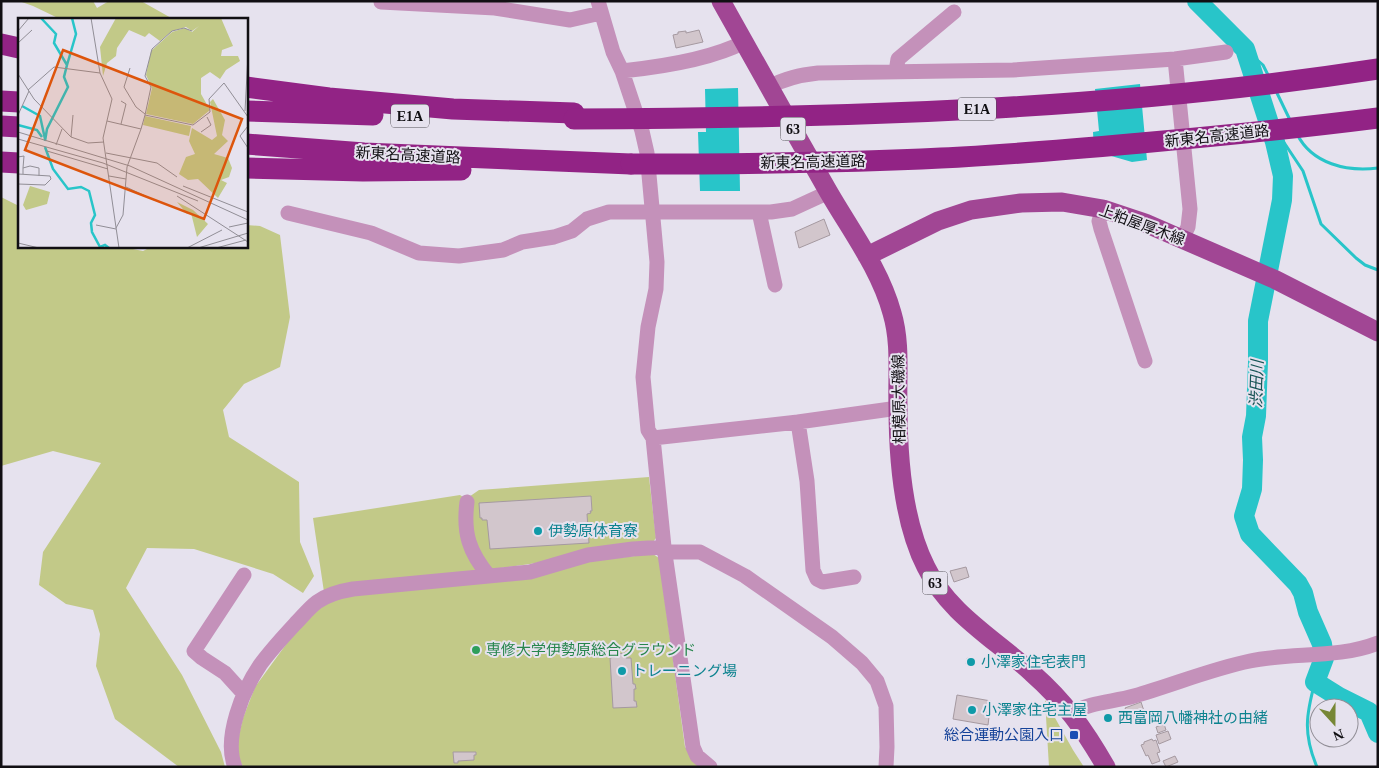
<svg xmlns="http://www.w3.org/2000/svg" width="1379" height="768" font-family="'Times New Roman','Noto Sans JP',serif">
<style>
.green{fill:#c2c988}
.water{fill:#28c5c9}
.lines{fill:none;stroke-linecap:round;stroke-linejoin:round}
.stream{stroke:#28c5c9;stroke-width:3}
.river{stroke:#28c5c9;stroke-width:20}
.building{fill:#d2c6cc;stroke:#a599a0}
.minor{stroke:#c491ba;stroke-width:15}
.major{stroke:#a14694;stroke-width:19}
.highway{stroke:#922385;stroke-width:21}
.highway-bridge{stroke:#922385;stroke-width:21}
.culture-dot{fill:#0f9aa8;stroke:#e6e2ee;stroke-width:2}
.leisure-dot{fill:#2e9e5b;stroke:#e6e2ee;stroke-width:2}
.transit-dot{fill:#1a4fb4;stroke:#e6e2ee;stroke-width:2}
.labels{text-anchor:middle;stroke-width:4;stroke-linejoin:round;paint-order:stroke}
.shield{fill:#e6e2ee;stroke:#514e55;stroke-width:1}
.shield-label{font-size:14px;font-weight:bold;fill:#110f13}
.street-label{font-size:15px;fill:#110f13;stroke:#e6e2ee}
.culture-label{font-size:15px;fill:#0d838f;stroke:#e6e2ee;text-anchor:start}
.leisure-label{font-size:15px;fill:#27864d;stroke:#e6e2ee;text-anchor:start}
.transit-label{font-size:15px;fill:#164399;stroke:#e6e2ee;text-anchor:end}
.water-label{font-size:16px;font-style:italic;fill:#175455;stroke:#e6e2ee}
.inset-river{fill:none;stroke:#28c5c9;stroke-width:2.5}
.inset-road{fill:none;stroke:#918e96;stroke-width:1}
.view{fill:#dd550c;fill-opacity:0.15;stroke:#dd550c;stroke-width:2.5}
.inset-edge{fill:none;stroke:#110f13;stroke-width:2.5}
</style>
<rect width="100%" height="100%" fill="#e6e2ee"/>
<path class="green" d="M19 1H93L97 8 109 1H141L173 19H60L33 6Z
M1 197 19 206V246H118L143 251 153 246H246V225L260 226 280 235 290 317 280 367 244 384 223 410 229 437 299 482 300 542 314 576 303 593 273 574 194 549 147 548 126 588 182 675 221 752 225 767H179L115 719 96 666 100 634 93 610 66 604 39 585 43 552 101 463 53 451 1 466Z
M649 477 656 538 653 542 530 564 324 592 313 518 460 495 466 499 479 490Z
M653 554 659 558 685 747 703 767H243L235 751 243 718 255 687 298 628 317 610 337 598 590 561Z
M1045 700 1073 750 1084 767H1049Z"/>
<path class="water" d="M1140 84 1147 160 1132 162 1094 151 1093 132 1099 131 1095 89Z
M738 88 740 191H700L698 132H706L705 89Z"/>
<g class="lines">
<path class="stream" d="M1245 49 1263 65 1269 77
M1276 91 1290 120
M1297 134C1312 164 1347 172 1378 168
M1281 138 1303 171 1321 224 1356 258 1365 265 1378 270
M1315 682C1306 715 1303 734 1317 767"/>
<path class="river" d="M1197 1 1245 49 1275 142 1283 176 1282 200 1258 321V362L1256 416 1252 437 1253 460 1252 489 1244 516 1250 534 1298 584 1303 593 1308 612 1322 644 1324 658 1315 682 1339 697 1369 712 1378 733"/>
</g>
<path class="building" d="M699 30 703 42 676 48 673 35 678 34V32L686 31V33Z
M824 219 830 235 799 248 795 232Z
M591 496 592 511H590L591 513 587 514 589 543 490 549 487 520H482V518H480L479 503Z
M966 567 969 577 954 582 950 571Z
M626 653V658H631L633 684H635L636 689H634V701H636L637 707 613 708 610 658 615 657V654Z
M967 658 975 659 974 666 966 664Z
M957 695 991 701 988 725 953 719Z
M1141 702 1145 714 1130 720 1125 708Z
M1164 724 1166 730 1158 733 1156 727Z
M1168 731 1171 739 1159 744 1156 735Z
M1152 739 1153 741 1156 740 1160 752 1157 753 1160 761 1152 764 1148 755 1146 756 1141 745 1144 744V742Z
M453 752H476V755H474V760L458 761V763H454Z
M1175 756 1178 762 1166 767 1163 761Z"/>
<g class="lines">
<path class="minor" d="M598 1 613 52 622 71 642 131 647 153 657 262 656 289 648 327 643 377 648 430 653 438
M381 2 495 8 570 20 601 13
M1175 59 1190 209 1188 227 1182 239
M622 71C660 67 710 60 744 42
M896 72 898 59 954 12
M769 87C785 78 800 75 818 73L1013 70 1175 59 1226 52
M1103 209 1099 221 1101 229 1145 361
M759 212 775 285
M288 213 371 233 419 253 459 256 503 250 522 242 554 237 572 231 587 219 609 212H771L792 209 829 192
M798 422 807 481 813 570 817 579 823 582 854 577
M467 502C463 533 469 552 489 576
M664 547 693 747 697 756 710 767
M664 552H700L745 576 832 637 862 663 877 681 886 706 887 747 886 767
M244 575 194 651 202 658 225 673 244 694
M1072 713C1090 702 1113 702 1134 696 1173 685 1211 669 1250 661 1292 652 1337 659 1378 643
M235 767C223 738 243 690 260 665 270 651 283 637 295 624 302 617 309 608 317 602 328 594 341 591 353 589L530 572 588 555 633 549 664 547 653 438 798 422 898 408"/>
<path class="major" d="M721 1C757 65 792 128 828 191 851 231 880 269 892 313 901 343 897 375 898 406 898 456 903 522 926 567 948 613 995 639 1032 673 1065 702 1084 729 1106 767
M867 256 938 221 971 210 1021 203 1062 202 1103 209 1145 223 1276 280 1378 332"/>
<path class="highway" d="M1 44 19 48
M246 87 329 98 453 109 574 113
M1 101 19 102
M246 111 373 115
M1 126 19 127
M246 144 364 153 631 164
M1 162 19 163
M246 168 363 171 461 170"/>
<path class="highway-bridge" d="M574 119C843 118 1112 110 1378 69
M631 164C734 164 838 163 941 158 1008 155 1074 149 1141 143 1220 136 1299 128 1378 118"/>
</g>
<g class="culture-dot">
<circle cx="538" cy="531" r="5"/>
<circle cx="971" cy="662" r="5"/>
<circle cx="622" cy="671" r="5"/>
<circle cx="972" cy="710" r="5"/>
<circle cx="1108" cy="718" r="5"/>
</g>
<circle class="leisure-dot" cx="476" cy="650" r="5"/>
<rect class="transit-dot" x="1069" y="730" width="10" height="10" rx="2.5"/>
<g class="labels">
<g class="shield">
<rect x="958" y="97.5" width="38" height="23" rx="4"/>
<rect x="391" y="104.5" width="38" height="23" rx="4"/>
<rect x="780.5" y="117.5" width="25" height="23" rx="4"/>
<rect x="922.5" y="571.5" width="25" height="23" rx="4"/>
</g>
<g class="shield-label">
<text x="977" y="114">E1A</text>
<text x="410" y="121">E1A</text>
<text x="793" y="134">63</text>
<text x="935" y="588">63</text>
</g>
<g class="street-label">
<text transform="translate(1217 136) rotate(-6)" y="5">新東名高速道路</text>
<text transform="translate(408 155) rotate(3)" y="5">新東名高速道路</text>
<text transform="translate(813 162) rotate(-1)" y="5">新東名高速道路</text>
<text transform="translate(1142 225) rotate(20)" y="5">上粕屋厚木線</text>
<text transform="translate(899 399) rotate(-91)" y="5">相模原大磯線</text>
</g>
<g class="culture-label">
<text x="548" y="536">伊勢原体育寮</text>
<text x="981" y="667">小澤家住宅表門</text>
<text x="632" y="676">トレーニング場</text>
<text x="982" y="715">小澤家住宅主屋</text>
<text x="1118" y="723">西富岡八幡神社の由緒</text>
</g>
<g class="leisure-label">
<text x="486" y="655">専修大学伊勢原総合グラウンド</text>
</g>
<g class="transit-label">
<text x="1064" y="740">総合運動公園入口</text>
</g>
<g class="water-label">
<text transform="translate(1256 384) rotate(-88)" y="6">渋田川</text>
</g>
</g>
<g transform="translate(18 18)">
<rect width="230" height="230" fill="#e6e2ee"/>
<path d="M98 0H203L215 28 204 32 203 38H220L222 43 208 52 202 61 192 54 183 60V76L192 92 175 106 128 96 134 70 128 57 133 33 154 14 167 10 174 14 181 8 174 13 168 9 154 13 142 23 131 15 127 19 111 12 99 30 98 38 89 45 85 58 82 29ZM195 81 207 102 204 117 210 123 196 136 210 140 214 150 211 159 203 162 209 165 200 180 180 161 170 162 161 156 168 139 177 136 171 123 174 110 194 122 199 118 192 84ZM127 98 173 108 171 118 125 107ZM12 168 32 174 29 186 8 192 5 187ZM159 184 175 192 190 206 179 219 173 195 169 196Z" fill="#c2c988"/>
<path class="inset-river" d="M23 0 38 16 36 25 49 47 46 59 50 69 29 111 27 123M49 47 58 16 54 0M4 88 22 98 27 121M0 107 19 112 24 119M27 129 35 151 50 171 63 169 71 173 77 197 73 205 74 214 82 229 87 227 91 230"/>
<path class="inset-road" d="M73 0 82 55 94 81 85 120 101 230M0 13 11 0M0 25 14 12M112 50 106 69 118 89 127 96M0 56 16 81 53 119 70 125 86 124M10 72 36 49 82 55M227 93 230 37M0 97 11 73M127 97 133 69 127 58 134 31 154 13 166 10 174 13M89 103 123 111 127 97 175 107 192 94 191 81 206 65 230 99M103 106 108 86 103 83M230 108 222 118 230 130M0 114 112 148 230 202M183 114 193 107 189 99M53 119 55 97M0 121 85 145 180 183M38 127 44 111M29 133 90 151M88 135 139 145 159 159M0 139 6 138 5 150M0 156 32 158 33 161 27 167 0 166M5 156V150L12 148 21 150V158M91 158 108 161M165 168 230 194M108 169 136 182M159 178 230 224M78 207 98 211M211 209 230 205M98 210 105 197 109 149 123 111M0 225 21 230M169 230 204 212M180 230 230 215M198 230 228 222"/>
<path class="view" d="M45 32 224 101 186 201 7 132Z"/>
<rect width="230" height="230" class="inset-edge"/>
</g>
<rect width="1379" height="768" fill="none" stroke="#110f13" stroke-width="5"/>
<g transform="translate(1334 723) rotate(159)"><circle r="24" fill="#e6e2ee" stroke="#918e96"/>
<path d="M0-4L9 19L0 12L-9 19Z" fill="#778736"/>
<text y="-8" font-size="14" font-weight="bold" text-anchor="middle" fill="#110f13">N</text>
</g>
</svg>
